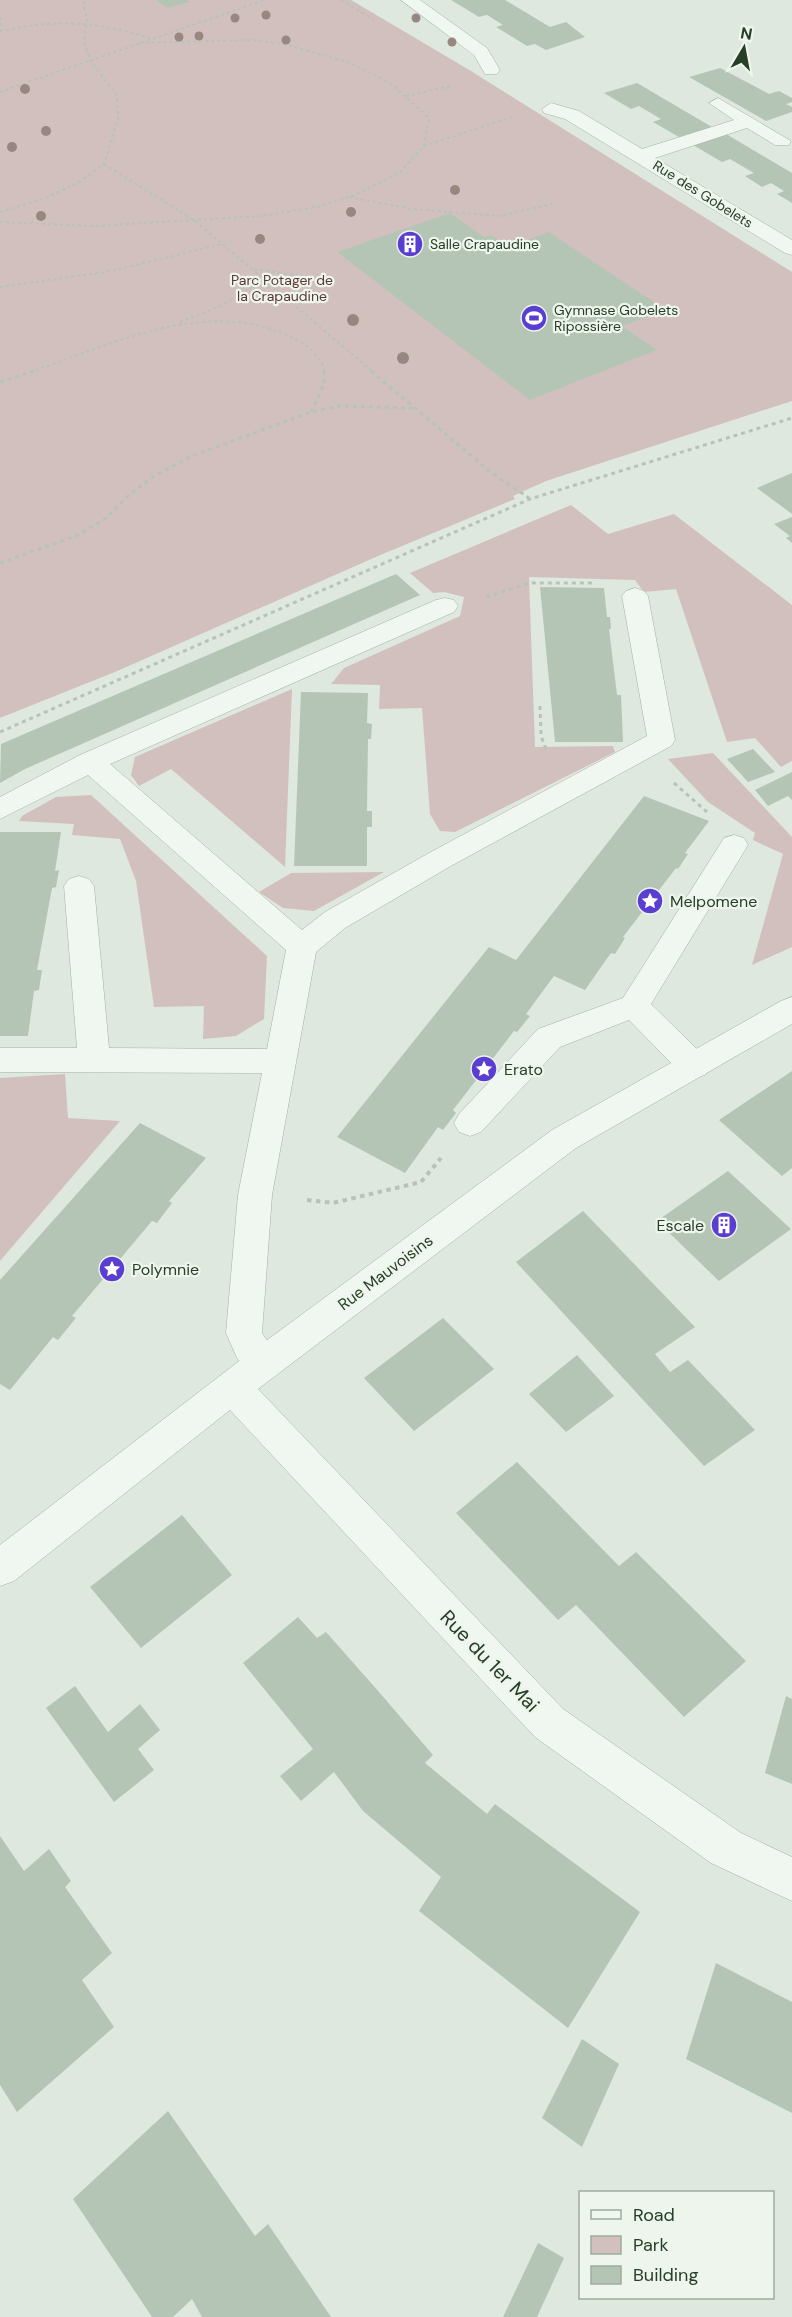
<svg xmlns="http://www.w3.org/2000/svg" width="792" height="2317" font-family="'DM Sans',sans-serif">
<style>
.green{fill:#d2c0be}
.building{fill:#b5c5b5}
.lines{fill:none;stroke-linecap:round;stroke-linejoin:round}
.service-casing{stroke:#a3b2a3;stroke-width:1}
.minor-casing{stroke:#a3b2a3;stroke-width:1}
.path-far2{stroke:#b8c3b7;stroke-width:2;stroke-dasharray:3 3;stroke-linecap:butt}
.path-far1{stroke:#b8c3b7;stroke-width:3;stroke-dasharray:4 4;stroke-linecap:butt}
.path{stroke:#b8c3b7;stroke-width:4;stroke-dasharray:4.5 4.5;stroke-linecap:butt}
.service{fill:#f0f6f0;fill-rule:evenodd}
.minor{fill:#f0f6f0;fill-rule:evenodd}
.tree{fill:#968880}
.labels{text-anchor:middle;stroke-width:4.5;stroke-linejoin:round;paint-order:stroke}
.far-street-label{font-size:14px;fill:#273f26;stroke:#eef5ed}
.far-poi-label{font-size:14px;fill:#273f26;stroke:#eef5ed;text-anchor:start}
.far-park-label{font-size:14px;fill:#5b3933;stroke:#eef5ed}
.poi-label{font-size:16px;fill:#273f26;stroke:#eef5ed;text-anchor:start}
.street-label{font-size:16px;fill:#273f26;stroke:#eef5ed}
.near-street-label{font-size:20px;fill:#273f26;stroke:#eef5ed}
</style>
<rect width="100%" height="100%" fill="#dee8de"/>
<path class="green" d="M0 0H351L471 71 792 272V401L546 481 513 496 515 499 378 556 115 672 0 718Z
M571 505 608 534 674 514 792 605V761L781 767 755 738 727 742 676 589 644 592 635 580 529 577 535 747 613 746 615 752 455 832 440 831 430 814 422 708 379 709 380 685 331 684 344 668 460 616 464 597 444 592 433 593 410 573Z
M292 689 285 867 171 769 139 786 131 775 135 757Z
M713 753 792 837V947L752 965 783 854 753 840 755 833 708 802 668 759Z
M91 795 267 956 264 1019 236 1036 203 1039 204 1006 154 1007 136 881 120 839 72 835 74 824 19 821 22 816 56 797Z
M384 872 314 911 283 908 259 892 291 873Z
M65 1074 68 1118 120 1121 0 1261V1078Z"/>
<path class="building" d="M156 0H187L190 2 167 8Z
M451 0H505L550 27 566 22 585 37 546 50 535 44 527 46 496 27 503 25 487 15 479 17Z
M720 68 769 94 779 91 792 98V102L786 104 792 107V112L766 121 689 77Z
M637 83 712 127 679 137 653 122 661 119 639 106 631 109 604 93Z
M726 134 792 173V203L777 194 784 191 771 183 762 187 745 176 754 173 730 159 722 162 693 145Z
M450 213 484 237 491 235 508 247 549 232 666 310 622 326 657 350 530 400 337 252Z
M792 473V514L757 488Z
M792 517V543L786 538 790 536 774 524Z
M396 574 420 595 25 769 0 783 1 744Z
M540 587 604 588 607 617H610L611 629H609L617 695H621L623 742H555Z
M301 692 368 693 367 723 372 724 371 739H368L367 811H372V827H367V866H294Z
M753 749 775 772 748 782 727 759Z
M792 772V800L788 796 768 806 755 790Z
M644 796 709 821 685 853 688 854 678 869 676 868 623 937 625 938 615 954 611 953 585 990 554 976 526 1014 530 1016 517 1032 514 1031 453 1110 456 1113 443 1130 438 1127 405 1173 337 1137 489 947 516 960Z
M0 832H61L55 871 59 870 56 887 52 888 37 970H42L39 990 34 991 28 1036H0Z
M792 1071V1168L782 1176 719 1120Z
M140 1123 206 1158 169 1201 172 1203 157 1223 152 1221 72 1316 76 1318 58 1340 53 1337 10 1390 0 1384V1280Z
M728 1171 791 1229 719 1281 657 1221Z
M583 1211 695 1327 655 1354 670 1372 688 1360 755 1430 704 1466 516 1262Z
M443 1318 494 1369 414 1431 364 1378Z
M577 1355 614 1396 566 1432 529 1394Z
M517 1462 619 1566 636 1552 746 1661 684 1717 576 1605 558 1620 456 1513Z
M182 1515 232 1575 141 1648 90 1587Z
M298 1617 317 1638 326 1632 379 1692 433 1755 425 1763 487 1814 495 1804 640 1912 568 2028 419 1911 441 1877 363 1811 334 1772 301 1801 280 1776 313 1749 243 1663Z
M75 1686 108 1732 140 1704 160 1730 138 1749 154 1770 114 1802 46 1708Z
M786 1696 792 1699V1784L765 1773Z
M0 1836 24 1871 49 1849 71 1881 65 1887 112 1953 82 1980 114 2027 17 2112 0 2085Z
M716 1963 792 2002V2113L686 2059Z
M582 2039 619 2064 582 2147 542 2118Z
M168 2111 255 2236 268 2224 331 2317H202L192 2299 173 2317H152L73 2199Z
M538 2243 564 2258 537 2317H503Z"/>
<g class="lines">
<defs>
<path id="service" d="M635 588 644 591 648 596 675 740 671 746 449 867 345 928 316 952 272 1195 262 1333 282 1363 277 1374 264 1379 251 1374 237 1358 226 1333 238 1195 262 1073 0 1072V1048H77L64 886 69 879 79 876 89 879 94 886 109 1048 267 1049 286 950 88 775 0 819V797L80 755 436 600 445 598 454 600 458 606 454 612 110 764 302 930 325 912 429 853 647 736 622 596 626 591Z
M734 835 744 838 748 845 651 1004 705 1057 710 1066 705 1075 694 1078 683 1075 629 1020 560 1047 481 1132 470 1136 459 1132 454 1123 459 1114 538 1029 623 998 724 838Z"/>
<path id="minor" d="M401 0H420L487 48 500 70 497 74H485L474 55Z
M718 98 791 141 789 145H775L747 128 655 158 792 240V255L785 253 565 119 544 113 542 109 551 103 579 111 642 149 734 120 709 103Z
M792 997V1024L576 1148 258 1389 563 1709 741 1833 792 1857V1901L711 1863 535 1737 230 1410 14 1581 0 1586V1545L251 1352 552 1130 781 1001Z"/>
</defs>
<use href="#service" class="service-casing"/>
<use href="#minor" class="minor-casing"/>
<path class="path-far2" d="M341 0 374 20
M0 17 1 32
M0 32C52 18 99 22 150 38
M0 92 264 0
M406 96 451 86
M424 146 512 117
M104 164 194 220 373 372
M349 197 412 209 500 216 552 204
M0 212 43 199 78 183 104 164 118 119 117 96 90 60 84 41 87 21 83 0
M0 222 94 226 261 216 317 207 355 195 400 172 424 146 429 118 390 83 373 74 347 62 284 44 249 40 137 43
M254 269 335 281
M0 287 112 271 222 244
M180 322 221 306 264 279
M30 372C111 345 201 298 287 335 303 342 321 354 325 372"/>
<path class="path-far1" d="M371 371 492 473 529 498
M0 382 34 371
M311 412 324 385V371
M0 563 78 535 105 519 129 495 154 476 192 456 311 412 339 406 413 408
M486 597 530 583H594
M540 706 541 736 547 752
M0 732 530 499 792 418
M674 783 707 812"/>
<path class="path" d="M307 1200 333 1203 421 1182 441 1158"/>
<use href="#service" class="service"/>
<use href="#minor" class="minor"/>
</g>
<g class="tree">
<circle cx="266" cy="15" r="4.5"/>
<circle cx="235" cy="18" r="4.5"/>
<circle cx="416" cy="18" r="4.5"/>
<circle cx="199" cy="36" r="4.5"/>
<circle cx="179" cy="37" r="4.5"/>
<circle cx="286" cy="40" r="4.5"/>
<circle cx="452" cy="42" r="4.5"/>
<circle cx="25" cy="89" r="5"/>
<circle cx="46" cy="131" r="5"/>
<circle cx="12" cy="147" r="5"/>
<circle cx="455" cy="190" r="5"/>
<circle cx="351" cy="212" r="5"/>
<circle cx="41" cy="216" r="5"/>
<circle cx="260" cy="239" r="5"/>
<circle cx="353" cy="320" r="6"/>
<circle cx="403" cy="358" r="6"/>
</g>
<defs>
<symbol id="building-disc" viewBox="-11 -11 22 22"><circle r="9.5" fill="#593ed1" stroke="#eef5ed"/><path d="M-4-6H4V6H1V3H-1V6H-4ZM-2.5-4.3h1.7v1.8h-1.7ZM.8-4.3h1.7v1.8H.8ZM-2.5-1h1.7V.8h-1.7ZM.8-1h1.7V.8H.8Z" fill="#fff"/></symbol>
<symbol id="stadium-disc" viewBox="-11 -11 22 22"><circle r="9.5" fill="#593ed1" stroke="#eef5ed"/><path d="M0-5a6.5 5 0 1 0 0 10a6.5 5 0 1 0 0-10ZM-3.5-1.8h7v3.6h-7Z" fill="#fff"/></symbol>
<symbol id="sight-disc" viewBox="-11 -11 22 22"><circle r="9.5" fill="#593ed1" stroke="#eef5ed"/><path d="M0-6L1.8-2.2L6-1.7L2.9 1.2L3.7 5.4L0 3.3L-3.7 5.4L-2.9 1.2L-6-1.7L-1.8-2.2Z" fill="#fff"/></symbol>
</defs>
<g fill-rule="evenodd">
<use href="#building-disc" x="395" y="229" width="30" height="30"/>
<use href="#stadium-disc" x="519" y="303" width="30" height="30"/>
<use href="#sight-disc" x="635" y="886" width="30" height="30"/>
<use href="#sight-disc" x="469" y="1054" width="30" height="30"/>
<use href="#building-disc" x="709" y="1210" width="30" height="30"/>
<use href="#sight-disc" x="97" y="1254" width="30" height="30"/>
</g>
<g class="labels">
<g class="far-street-label">
<text transform="translate(703 194) rotate(32)" y="5">Rue des Gobelets</text>
</g>
<g class="far-poi-label">
<text x="430" y="249">Salle Crapaudine</text>
<text x="554" y="315">Gymnase Gobelets<tspan x="554" dy="16">Ripossière</tspan></text>
</g>
<g class="far-park-label">
<text x="282" y="285">Parc Potager de<tspan x="282" dy="16">la Crapaudine</tspan></text>
</g>
<g class="poi-label">
<text x="670" y="907">Melpomene</text>
<text x="504" y="1075">Erato</text>
<text x="704" y="1231" text-anchor="end">Escale</text>
<text x="132" y="1275">Polymnie</text>
</g>
<g class="street-label">
<text transform="translate(385 1272) rotate(-37)" y="6">Rue Mauvoisins</text>
</g>
<g class="near-street-label">
<text transform="translate(490 1661) rotate(46)" y="7">Rue du 1er Mai</text>
</g>
</g>
<rect x="579" y="2191" width="195" height="108" fill="#eef5ed" stroke="#9eac9d" stroke-width="1.5"/>
<rect x="591" y="2210" width="30" height="9" fill="#f0f6f0" stroke="#9eac9d" stroke-width="1.5"/>
<text x="633" y="2221" font-size="18" fill="#273f26">Road</text>
<rect x="591" y="2236" width="30" height="18" fill="#d2c0be" stroke="#9eac9d" stroke-width="1.5"/>
<text x="633" y="2251" font-size="18" fill="#273f26">Park</text>
<rect x="591" y="2266" width="30" height="18" fill="#b5c5b5" stroke="#9eac9d" stroke-width="1.5"/>
<text x="633" y="2281" font-size="18" fill="#273f26">Building</text>
<g transform="translate(744 48) rotate(10)" stroke="#eef5ed" stroke-width="4.5" paint-order="stroke">
<path d="M0-4.5L10 22L0 15L-10 22Z" fill="#273f26"/>
<text y="-9" font-size="16" font-weight="bold" text-anchor="middle" fill="#273f26">N</text>
</g>
</svg>
